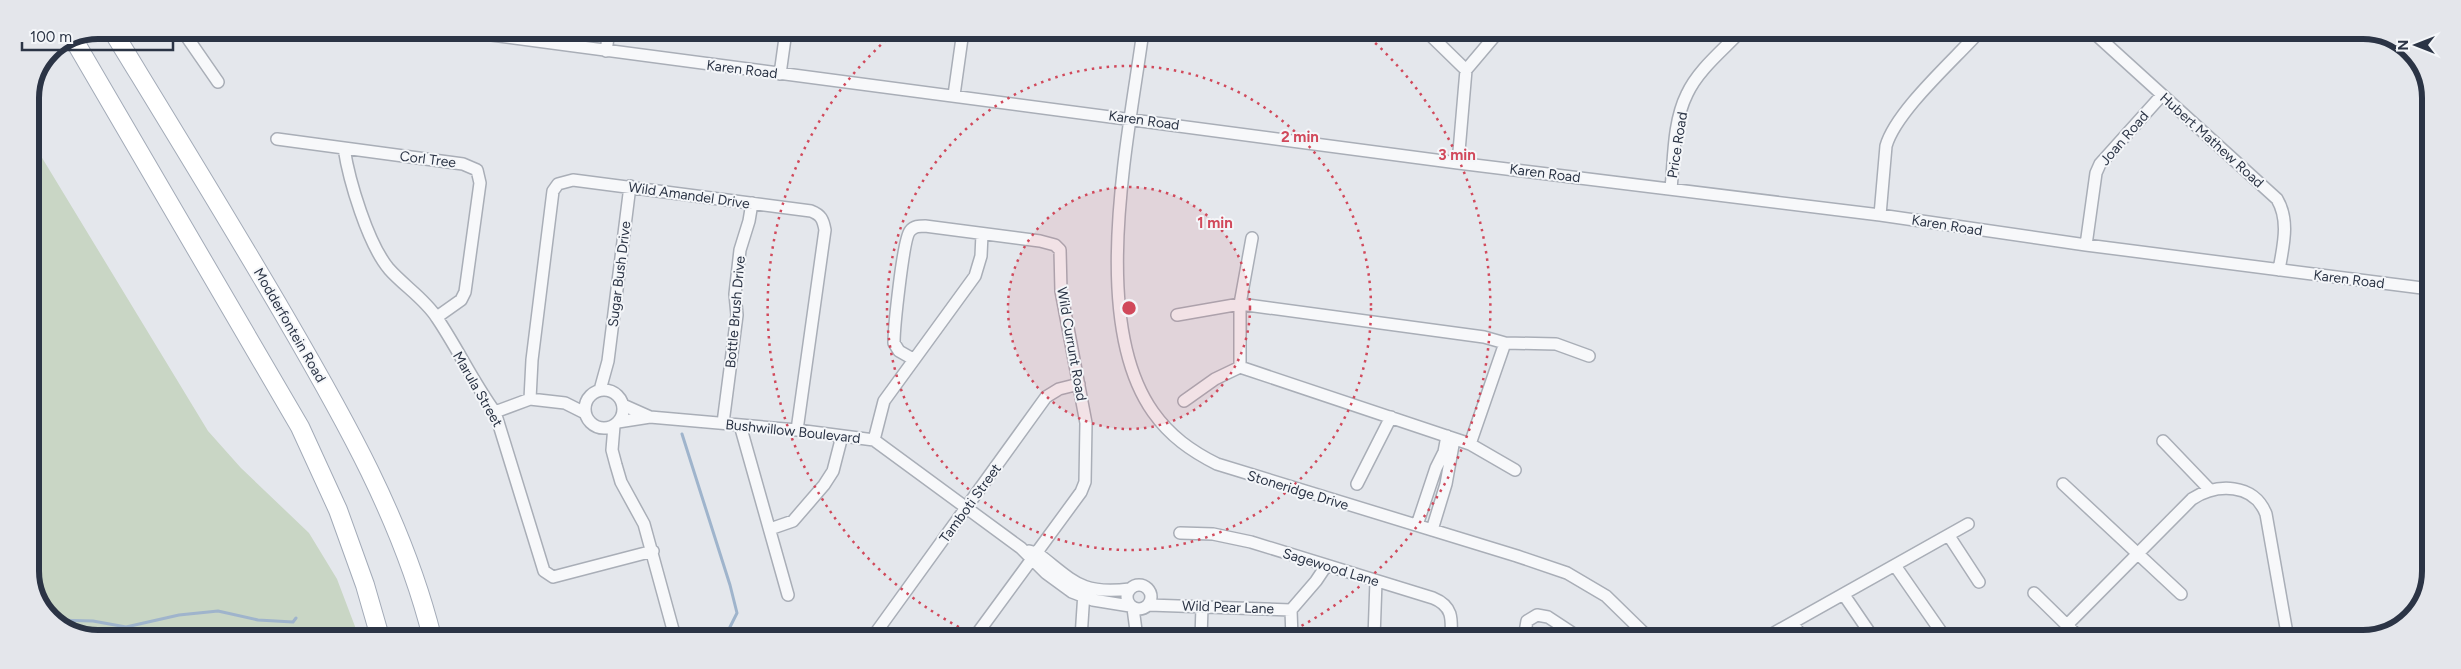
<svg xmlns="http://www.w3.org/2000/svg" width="2461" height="669" font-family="Figtree,sans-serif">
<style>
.green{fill:#c9d6c5}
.water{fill:#9fb4cc}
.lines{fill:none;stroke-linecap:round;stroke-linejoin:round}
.stream{stroke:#9fb4cc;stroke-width:3}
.street-casing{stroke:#a9aeb7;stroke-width:14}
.primary-casing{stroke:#a3abb8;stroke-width:20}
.street{stroke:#f7f8fa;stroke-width:11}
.primary{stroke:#fff;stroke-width:18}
.ring{fill:none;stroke:#d1495b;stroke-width:2.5;stroke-dasharray:2.5 5}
.labels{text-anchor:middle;stroke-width:4;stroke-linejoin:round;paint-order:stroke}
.street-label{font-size:14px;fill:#2b3445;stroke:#f4f6f9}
.rim{fill:none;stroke:#2b3445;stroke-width:6}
.centre{fill:#d1495b;stroke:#f4f6f9;stroke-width:2.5}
.ring-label{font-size:15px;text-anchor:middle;font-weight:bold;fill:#d1495b;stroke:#f4f6f9;stroke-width:4;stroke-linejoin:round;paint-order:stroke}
</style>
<rect width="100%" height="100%" fill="#e4e7ec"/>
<path class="green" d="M30 138 208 431 241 468 309 533 337 579 359 637H81L47 616 30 576Z"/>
<path class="water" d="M551 629 567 637H545Z"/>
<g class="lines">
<path class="stream" d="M682 434 730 585 737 613 725 637
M53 620 93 621 126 627 179 615 218 611 258 620 293 622 296 618"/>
<defs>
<path id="street" d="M182 30 218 82
M453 30 1458 163 1880 215 2086 245 2430 289
M1143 31C1129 136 1088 320 1153 412 1170 436 1191 451 1217 464L1517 556 1567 573 1606 596 1649 638
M1426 31 1466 70
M2093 32 2277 199C2290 221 2283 246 2279 270
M606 51 609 31
M780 74 786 31
M954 95 963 31
M277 139 463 164 477 170 480 183 465 292 461 300 437 317
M344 148C349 181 368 244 389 269 404 286 425 299 437 318 458 349 473 382 495 412L544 571 553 577 653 551
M1458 163 1466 70 1499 31
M1671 189C1674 158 1673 122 1687 94 1698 70 1722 51 1740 32
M1880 215 1886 146C1896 111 1954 60 1979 32
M2086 245 2096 173 2100 164 2162 95
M1177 315 1240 304 1484 337 1505 343 1556 344 1589 356
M913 359 899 351 894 343C894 328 903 239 910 231 914 226 919 226 925 226L1040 241 1055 245 1060 250 1061 291 1086 423 1085 482 1081 492 974 638
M1240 367V304L1252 238
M585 409a19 19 0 1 1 38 0a19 19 0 1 1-38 0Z
M600 390 608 361 630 186
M530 399 532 360 553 191 558 184 573 180 811 211C821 215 823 219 825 230L797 430
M1184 401 1215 379 1240 367 1470 444 1515 470
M623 405 650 417
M495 412 530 399 565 403 585 413
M618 422 650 417 797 430 874 440 1021 548 1046 573 1072 592 1093 600 1130 606
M723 423 737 315 735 294 740 250 749 221 752 203
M740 425 788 595
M614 426 612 450 616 465 621 482 644 524 675 637
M874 440 884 401 975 276 981 256 982 234
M2163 441 2210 490
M1470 444 1505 343
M1357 484 1391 417
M2063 484 2181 594
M1417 525 1436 468 1444 452 1447 436
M770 529 793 521 824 485 833 471 842 436
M1432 530 1446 484 1453 445
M1180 533 1213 534 1251 542 1433 598C1453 606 1452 619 1451 638
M1949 536 1979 582
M1029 551 1037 553C1074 581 1080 595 1130 589
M1896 567 1946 639
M1127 597a12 12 0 1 1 24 0a12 12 0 1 1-24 0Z
M2034 593 2081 639
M1844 595 1874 639
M1149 605 1291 610 1316 581 1326 566
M1133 608 1137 638
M1291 610 1292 638
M1793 624 1803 638
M2067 625 2192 499C2217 483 2254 483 2266 514L2288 639
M872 638 1046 397 1059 389 1079 384
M1081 638 1084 592
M1201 638 1202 607
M1374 638 1376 581
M1524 638 1527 621 1537 615 1548 617 1580 638
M1765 638 1968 524"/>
<path id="primary" d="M112 30C170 125 228 219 284 315 344 418 403 521 432 637
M74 40 300 427 338 510 365 585 380 637"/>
</defs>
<use href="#street" class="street-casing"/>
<use href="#primary" class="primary-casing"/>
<use href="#street" class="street"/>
<use href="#primary" class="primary"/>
</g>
<circle cx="1129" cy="308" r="121" fill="#d1495b" fill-opacity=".12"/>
<g class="ring">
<circle cx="1129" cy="308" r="121"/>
<circle cx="1129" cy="308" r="242"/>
<path d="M979 637A362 362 0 0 1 894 33M1364 33A362 362 0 0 1 1279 637"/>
</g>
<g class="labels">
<g class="street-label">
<text transform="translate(742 69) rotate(7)" y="5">Karen Road</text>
<text transform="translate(1144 120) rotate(8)" y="5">Karen Road</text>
<text transform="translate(2124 138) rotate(-49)" y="5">Joan Road</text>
<text transform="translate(2212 140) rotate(42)" y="5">Hubert Mathew Road</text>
<text transform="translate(1677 145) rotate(-81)" y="5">Price Road</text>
<text transform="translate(428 159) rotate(7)" y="5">Corl Tree</text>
<text transform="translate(1545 173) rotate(7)" y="5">Karen Road</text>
<text transform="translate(689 195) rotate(8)" y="5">Wild Amandel Drive</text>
<text transform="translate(1947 225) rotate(9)" y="5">Karen Road</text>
<text transform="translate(619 274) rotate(-83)" y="5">Sugar Bush Drive</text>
<text transform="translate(2349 279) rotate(7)" y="5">Karen Road</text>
<text transform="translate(735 312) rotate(-85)" y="5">Bottle Brush Drive</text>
<text transform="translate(290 325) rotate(60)" y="5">Modderfontein Road</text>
<text transform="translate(1072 344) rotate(80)" y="5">Wild Currunt Road</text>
<text transform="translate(478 389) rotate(60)" y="5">Marula Street</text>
<text transform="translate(793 431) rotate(6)" y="5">Bushwillow Boulevard</text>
<text transform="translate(1298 490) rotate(17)" y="5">Stoneridge Drive</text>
<text transform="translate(970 503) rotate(-54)" y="5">Tamboti Street</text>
<text transform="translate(1331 567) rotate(17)" y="5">Sagewood Lane</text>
<text transform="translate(1228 607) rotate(2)" y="5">Wild Pear Lane</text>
</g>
</g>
<path d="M0 0H2461V669H0ZM98 39H2363A59 59 0 0 1 2422 98V571A59 59 0 0 1 2363 630H98A59 59 0 0 1 39 571V98A59 59 0 0 1 98 39Z" fill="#e4e6eb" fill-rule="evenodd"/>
<path class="rim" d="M98 39H2363A59 59 0 0 1 2422 98V571A59 59 0 0 1 2363 630H98A59 59 0 0 1 39 571V98A59 59 0 0 1 98 39Z"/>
<circle cx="1129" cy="308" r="8" class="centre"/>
<g class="ring-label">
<text x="1300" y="142">2 min</text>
<text x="1457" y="160">3 min</text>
<text x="1215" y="228">1 min</text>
</g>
<g transform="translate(2416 45) rotate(270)" stroke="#f4f6f9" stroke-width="4" paint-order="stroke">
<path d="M0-4L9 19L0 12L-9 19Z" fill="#2b3445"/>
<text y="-8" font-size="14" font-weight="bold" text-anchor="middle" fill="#2b3445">N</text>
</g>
<path d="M22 42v8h151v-8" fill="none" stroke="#2b3445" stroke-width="2.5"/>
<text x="30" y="42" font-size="15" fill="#2b3445" stroke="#f4f6f9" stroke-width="4" paint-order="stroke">100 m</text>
</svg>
